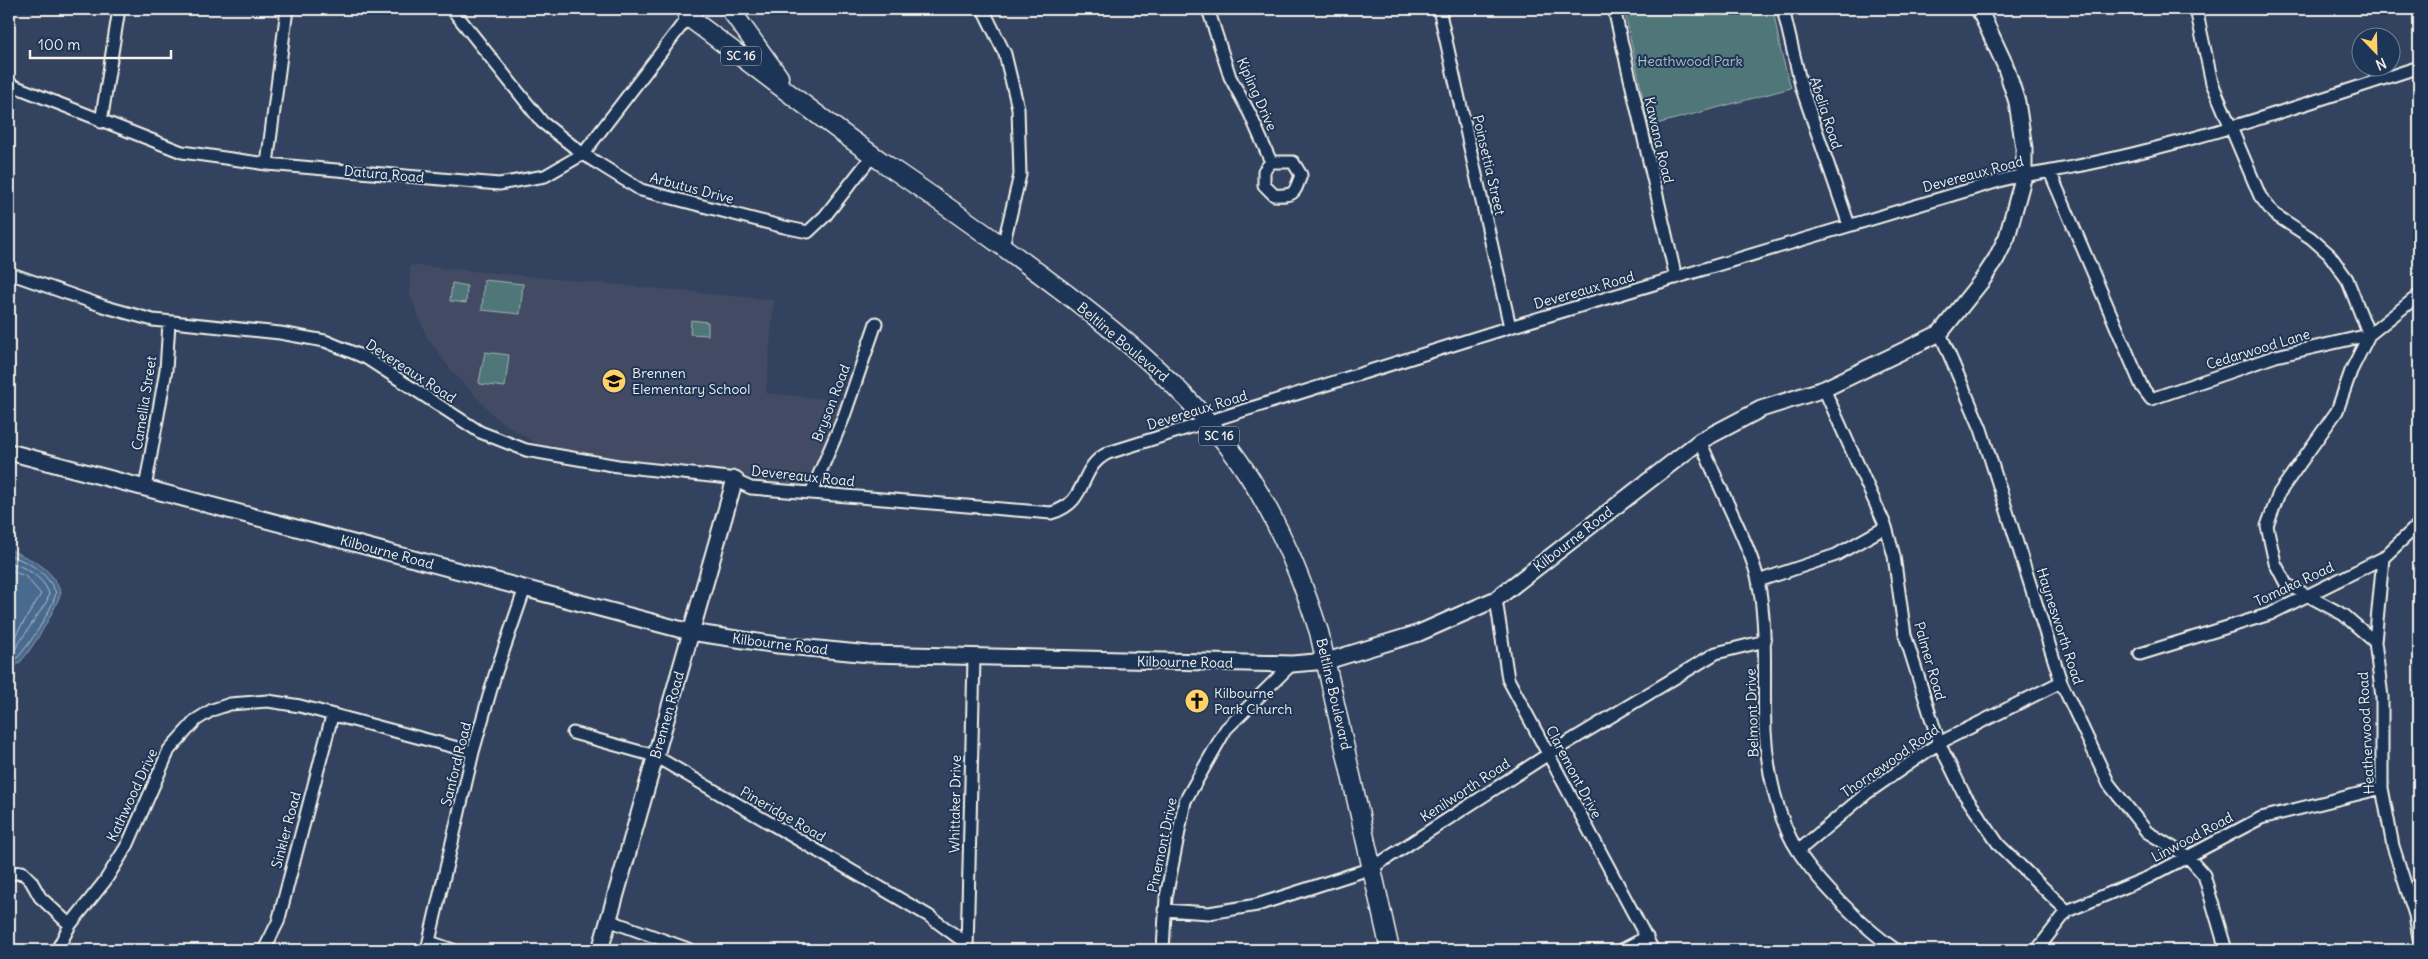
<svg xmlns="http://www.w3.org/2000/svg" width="2428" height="959" font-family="Delius,sans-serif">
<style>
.built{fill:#424c64}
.green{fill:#4f7679;stroke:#a2b4b0}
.water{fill:#4a6a8f;stroke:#8ea0b3}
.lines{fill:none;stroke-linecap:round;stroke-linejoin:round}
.shore{stroke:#b0bbc4;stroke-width:1}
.street-casing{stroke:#f4f1e8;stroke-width:15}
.secondary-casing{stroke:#f4f1e8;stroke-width:19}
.primary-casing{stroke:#f4f1e8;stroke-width:21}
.street{stroke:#1d3557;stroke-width:11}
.secondary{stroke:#1d3557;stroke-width:15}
.primary{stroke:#1d3557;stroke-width:18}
.labels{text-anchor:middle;stroke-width:4;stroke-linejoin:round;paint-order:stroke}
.shield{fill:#1d3557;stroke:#b4b9bc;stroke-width:1}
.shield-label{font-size:12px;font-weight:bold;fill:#f4f1e8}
.park-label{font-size:14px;fill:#b2c0bc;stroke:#1d3557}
.street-label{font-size:14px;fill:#f4f1e8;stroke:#1d3557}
.poi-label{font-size:14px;fill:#f4f1e8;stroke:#1d3557;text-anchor:start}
</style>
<rect width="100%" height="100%" fill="#33425f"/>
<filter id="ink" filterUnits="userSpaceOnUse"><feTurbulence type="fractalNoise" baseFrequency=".02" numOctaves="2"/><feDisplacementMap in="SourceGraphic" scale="10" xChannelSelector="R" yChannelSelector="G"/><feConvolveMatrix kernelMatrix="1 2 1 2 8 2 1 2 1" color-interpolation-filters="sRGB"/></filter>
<g filter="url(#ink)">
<path class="built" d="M410 265 774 300 766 393 855 402 825 488 755 482 732 470 595 457 557 451 530 440 496 418 451 370 427 337 410 295Z"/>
<path class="green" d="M1624 9H1773L1781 52 1791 88 1649 126Z
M484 280 523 284 520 314 482 310Z
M452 283 467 286 466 303 450 301Z
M691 320 708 322V335L690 334Z
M485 352 509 355 505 387 480 384 479 382Z"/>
<path class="water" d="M9 549C34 562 48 563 61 592 56 609 25 665 9 671Z"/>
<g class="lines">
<path class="shore" d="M9 555C29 562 47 572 56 593 51 613 25 653 9 666
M9 562C25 567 42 576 49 593L47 601 9 658
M9 570 25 576 41 594 9 646"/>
<defs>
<path id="street" d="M452 9 542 122 583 154 641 190 784 227 808 232 825 216 873 155
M983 9 1005 54 1018 108 1020 175 1003 246
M1208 9 1230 77 1250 114 1271 162
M1439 9 1510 327
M1614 9 1676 278
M1783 9 1802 89 1849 225
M9 84 182 152 267 164 499 184 545 176 583 154 688 17
M101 122 119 9
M1271 162H1293L1301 175C1294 194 1295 196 1274 195L1264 185V171Z
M267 164 287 9
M2050 172 2142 387 2151 399 2276 356 2369 335 2347 279 2329 254 2311 238 2274 214 2260 196 2212 83 2196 9
M9 273 106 307 153 320 280 333 325 341 366 358 480 432 526 450 618 466 729 478 751 488 1051 513C1090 502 1077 468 1108 453L1510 327 2009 178C2149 158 2285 111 2419 67
M1940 333 1981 429 2061 682 2109 784 2147 832 2187 856 2204 875 2226 950
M1824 389 1886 527 1894 556 1905 635 1939 743 1964 794 1999 845 2067 911
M1700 441C1712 469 1724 496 1737 524 1745 542 1754 561 1758 580 1768 630 1763 681 1765 731 1767 769 1777 819 1798 851 1819 883 1864 928 1896 950
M145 488 166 370 169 323
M811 493 843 419 876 323
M2383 558 2375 642 2382 697V788L2393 846 2415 915 2419 938
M1758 581 1836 555 1886 527
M1496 599 1508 679 1653 950
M2375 642 2344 615 2286 584 2275 563 2267 526 2279 493 2337 411 2351 371 2369 335 2419 295
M2140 654 2270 614 2383 558 2419 524
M573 733 655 756 929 916 967 944
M1798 851 1867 793 1939 743 2061 682
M9 874 22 872 31 881 40 897 70 925
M1164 910 1209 913 1257 905 1372 868 1547 755 1716 653 1765 641
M608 920 691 950
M430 942 453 950
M967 949 974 658
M57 950 70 925 105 881 128 844 169 750 196 720 212 710 230 704 268 701 300 706 473 752
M264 950 278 922 332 716
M427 950 473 752 495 675 525 588
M1163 950 1166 897 1185 801 1226 729 1292 664
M1622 950 1647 937
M2037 950 2067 911 2149 877 2261 818 2382 788"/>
<path id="secondary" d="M9 452 690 632 778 645 869 654 1292 664 1327 661 1419 633 1496 599 1700 441 1761 409 1824 389 1940 333 1983 279 1996 259 2007 237 2024 175V148L2017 102 2005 65 1979 9
M600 950 735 479"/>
<path id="primary" d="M694 9 688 17C756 67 822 120 891 168 950 208 1007 249 1064 292 1124 338 1181 385 1228 446 1270 501 1298 567 1319 632L1390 950
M730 9 779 77"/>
</defs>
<use href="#street" class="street-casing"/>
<use href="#secondary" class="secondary-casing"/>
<use href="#primary" class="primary-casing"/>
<use href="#street" class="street"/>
<use href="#secondary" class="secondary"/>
<use href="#primary" class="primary"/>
</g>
</g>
<defs>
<symbol id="school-disc" viewBox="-11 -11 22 22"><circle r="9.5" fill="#ffd166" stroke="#1d3557"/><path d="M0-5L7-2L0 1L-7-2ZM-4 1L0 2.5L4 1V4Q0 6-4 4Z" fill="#111"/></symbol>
<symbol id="church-disc" viewBox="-11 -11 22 22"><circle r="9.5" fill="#ffd166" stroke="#1d3557"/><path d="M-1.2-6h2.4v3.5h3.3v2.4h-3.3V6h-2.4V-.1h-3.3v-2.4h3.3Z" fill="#111"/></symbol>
</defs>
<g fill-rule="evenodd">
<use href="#school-disc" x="600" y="367" width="28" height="28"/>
<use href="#church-disc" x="1183" y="687" width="28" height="28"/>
</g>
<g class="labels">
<g class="shield">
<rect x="721" y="46.5" width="40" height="19" rx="4"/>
<rect x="1199" y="426.5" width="40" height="19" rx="4"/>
</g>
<g class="shield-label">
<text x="741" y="60">SC 16</text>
<text x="1219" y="440">SC 16</text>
</g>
<g class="park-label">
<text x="1690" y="66">Heathwood Park</text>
</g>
<g class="street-label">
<text transform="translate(1257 94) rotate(66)" y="5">Kipling Drive</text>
<text transform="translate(1826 113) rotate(72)" y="5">Abelia Road</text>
<text transform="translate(1659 140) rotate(77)" y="5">Kawana Road</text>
<text transform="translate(1489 165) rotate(77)" y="5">Poinsettia Street</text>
<text transform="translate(384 174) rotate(5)" y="5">Datura Road</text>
<text transform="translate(1973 174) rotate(-15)" y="5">Devereaux Road</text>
<text transform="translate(692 188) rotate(15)" y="5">Arbutus Drive</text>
<text transform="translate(1584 290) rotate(-16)" y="5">Devereaux Road</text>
<text transform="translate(1123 342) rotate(40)" y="5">Beltline Boulevard</text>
<text transform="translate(2258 349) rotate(-17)" y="5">Cedarwood Lane</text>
<text transform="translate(411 371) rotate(33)" y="5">Devereaux Road</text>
<text transform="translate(144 403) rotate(-81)" y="5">Camellia Street</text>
<text transform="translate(831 403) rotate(-69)" y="5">Bryson Road</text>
<text transform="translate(1197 410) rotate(-17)" y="5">Devereaux Road</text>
<text transform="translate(803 476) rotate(6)" y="5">Devereaux Road</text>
<text transform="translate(1573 539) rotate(-38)" y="5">Kilbourne Road</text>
<text transform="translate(387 552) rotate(15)" y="5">Kilbourne Road</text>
<text transform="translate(2294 584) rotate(-25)" y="5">Tomaka Road</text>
<text transform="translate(2060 626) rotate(72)" y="5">Haynesworth Road</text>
<text transform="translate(780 644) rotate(7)" y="5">Kilbourne Road</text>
<text transform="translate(1930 661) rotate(74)" y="5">Palmer Road</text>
<text transform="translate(1185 662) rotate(1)" y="5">Kilbourne Road</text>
<text transform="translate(1334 694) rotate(77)" y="5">Beltline Boulevard</text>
<text transform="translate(1752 713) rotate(-92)" y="5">Belmont Drive</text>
<text transform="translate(667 715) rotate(-74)" y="5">Brennen Road</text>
<text transform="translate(2366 733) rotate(-93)" y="5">Heatherwood Road</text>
<text transform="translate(1890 761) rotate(-35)" y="5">Thornewood Road</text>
<text transform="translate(456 764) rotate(-76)" y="5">Sanford Road</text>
<text transform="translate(1574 772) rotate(62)" y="5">Claremont Drive</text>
<text transform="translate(1465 790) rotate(-33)" y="5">Kenilworth Road</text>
<text transform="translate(132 795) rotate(-65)" y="5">Kathwood Drive</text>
<text transform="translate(955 804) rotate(-89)" y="5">Whittaker Drive</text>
<text transform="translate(783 814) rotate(30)" y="5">Pineridge Road</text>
<text transform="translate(286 830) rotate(-75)" y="5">Sinkler Road</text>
<text transform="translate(2192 837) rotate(-28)" y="5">Linwood Road</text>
<text transform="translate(1162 845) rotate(-78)" y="5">Pinemont Drive</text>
</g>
<g class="poi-label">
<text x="632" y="378">Brennen<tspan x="632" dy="16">Elementary School</tspan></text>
<text x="1214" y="698">Kilbourne<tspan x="1214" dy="16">Park Church</tspan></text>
</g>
</g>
<rect width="2428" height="959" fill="none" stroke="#1d3557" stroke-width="30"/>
<rect x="15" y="15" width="2398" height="929" fill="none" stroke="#f4f1e8" stroke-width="2" filter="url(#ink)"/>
<g transform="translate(2376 52) rotate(157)"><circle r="24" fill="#1d3557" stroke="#738091"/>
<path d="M0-4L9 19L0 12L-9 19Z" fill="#ffd166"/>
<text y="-8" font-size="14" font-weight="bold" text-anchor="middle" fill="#f4f1e8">N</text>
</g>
<path d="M30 50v8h141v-8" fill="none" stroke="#f4f1e8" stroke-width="2.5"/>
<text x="38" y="50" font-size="15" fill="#f4f1e8" stroke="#1d3557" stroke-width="4" paint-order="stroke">100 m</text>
</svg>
